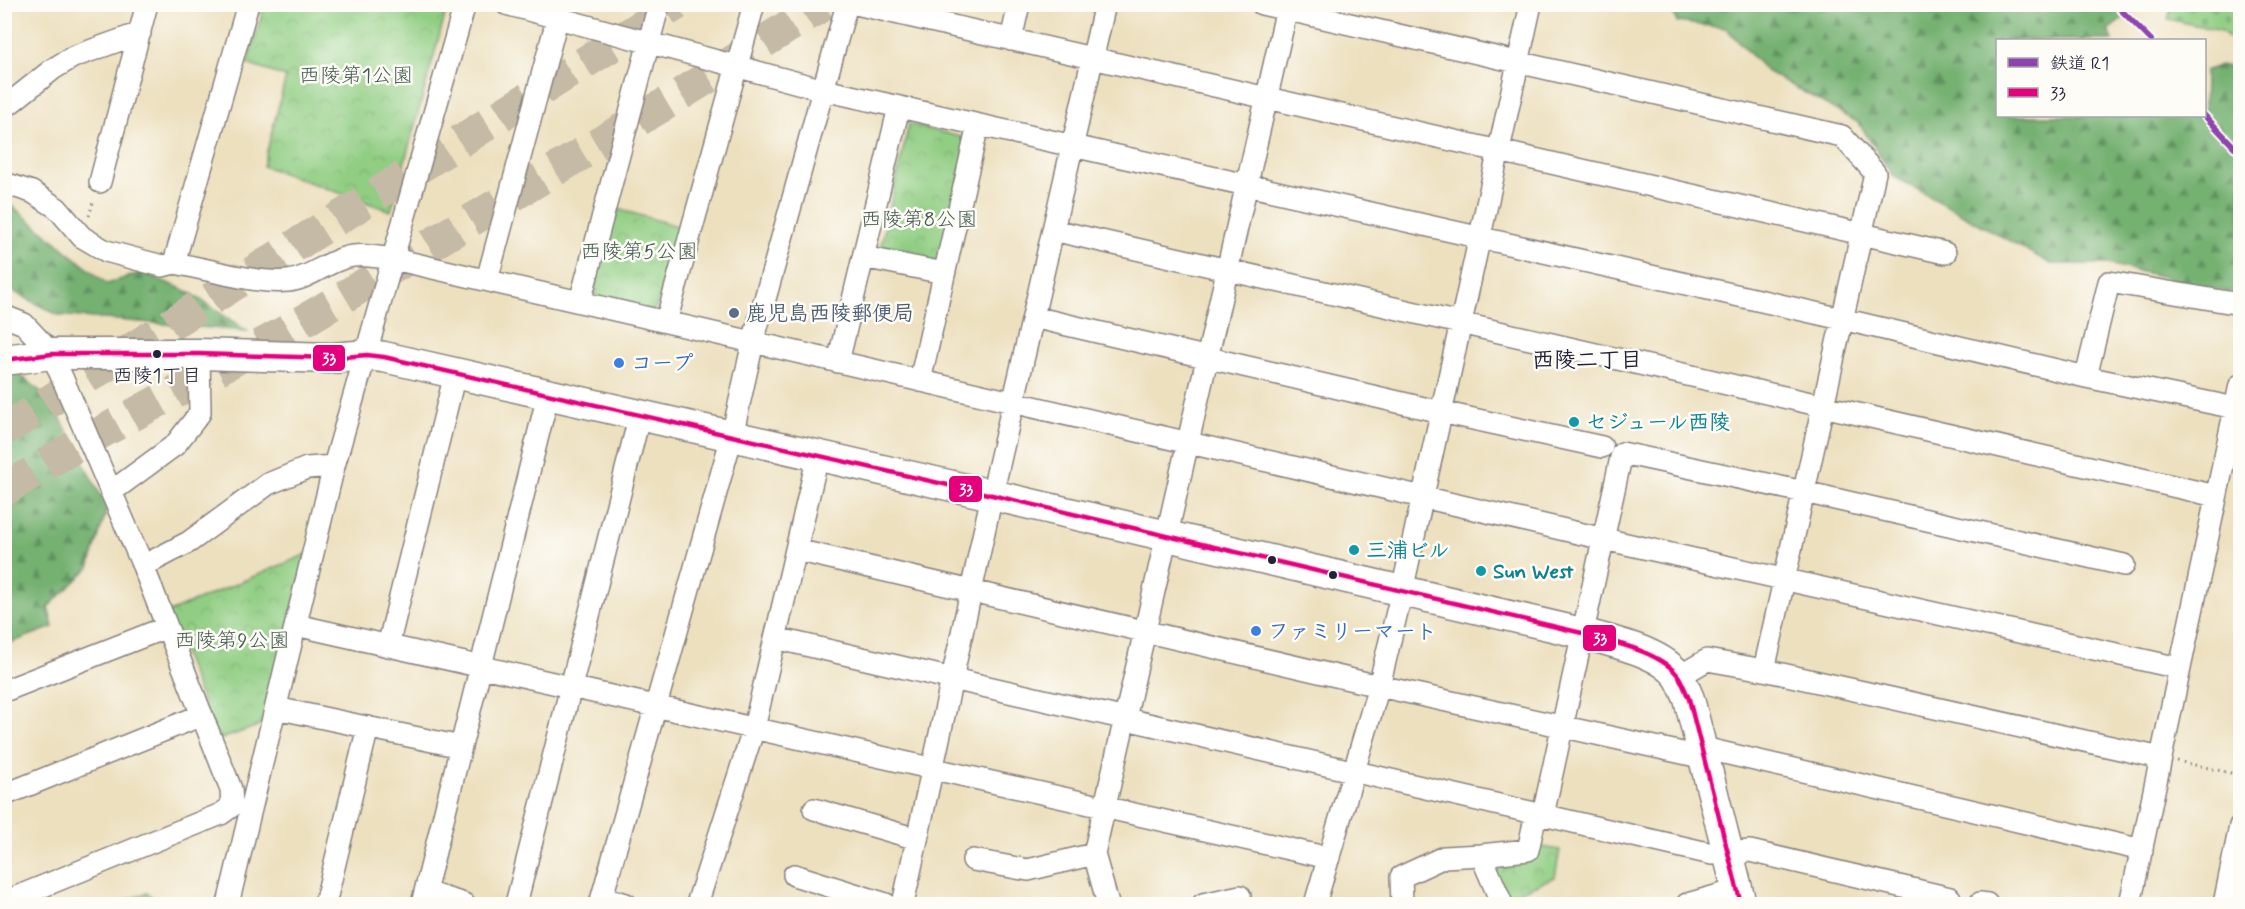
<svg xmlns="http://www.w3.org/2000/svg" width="2245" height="909" font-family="Mynerve,'Klee One',sans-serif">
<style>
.forest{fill:url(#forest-firs);stroke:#4b6a56;stroke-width:1.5}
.cemetery{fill:url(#cemetery-stones);stroke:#5a785f;stroke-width:1.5}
.park{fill:url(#park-crowns);stroke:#5a785f;stroke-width:1.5}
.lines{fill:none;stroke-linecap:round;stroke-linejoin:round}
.highway-tunnel{stroke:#c4baa5;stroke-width:33;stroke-dasharray:33 16;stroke-linecap:butt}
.street-casing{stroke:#88817d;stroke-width:24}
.secondary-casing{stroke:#88817d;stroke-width:33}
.path{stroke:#88817d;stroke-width:3;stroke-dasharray:1.5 4.5;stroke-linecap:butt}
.street{stroke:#fff;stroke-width:21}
.secondary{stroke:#fff;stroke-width:30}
.bus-1-casing{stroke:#fdfcf7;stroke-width:9}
.bus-1{stroke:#e5007d;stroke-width:4.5}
.rail-1-casing{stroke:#fdfcf7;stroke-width:10}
.rail-1{stroke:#8e44ad;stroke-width:6}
.service-dot{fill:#5c6f8a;stroke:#fdfcf7;stroke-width:2}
.bus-dot{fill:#22223b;stroke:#fdfcf7;stroke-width:2}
.shop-dot{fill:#3f7fe0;stroke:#fdfcf7;stroke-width:2}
.culture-dot{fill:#0f9aa8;stroke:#fdfcf7;stroke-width:2}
.labels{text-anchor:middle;stroke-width:5;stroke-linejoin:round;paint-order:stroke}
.bus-label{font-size:20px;fill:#22223b;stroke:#fdfcf7}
.park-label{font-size:21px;fill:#495e54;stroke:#fdfcf7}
.service-label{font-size:21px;font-weight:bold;fill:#4e5e75;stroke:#fdfcf7;text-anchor:start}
.shop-label{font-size:21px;font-weight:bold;fill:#366cbe;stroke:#fdfcf7;text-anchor:start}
.culture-label{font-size:21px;font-weight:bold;fill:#0d838f;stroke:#fdfcf7;text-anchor:start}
.neighbourhood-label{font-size:22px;font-weight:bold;fill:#22223b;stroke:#fdfcf7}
.line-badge{stroke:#fdfcf7;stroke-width:2}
.badge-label{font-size:16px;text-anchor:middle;font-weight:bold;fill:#fff}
</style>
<defs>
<pattern id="forest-firs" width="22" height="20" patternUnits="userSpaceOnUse" patternTransform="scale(1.5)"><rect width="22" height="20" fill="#74b171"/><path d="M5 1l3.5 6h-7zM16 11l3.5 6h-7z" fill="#5f905e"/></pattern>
<pattern id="cemetery-stones" width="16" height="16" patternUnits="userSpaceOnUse" patternTransform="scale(1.5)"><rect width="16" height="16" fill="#91ce83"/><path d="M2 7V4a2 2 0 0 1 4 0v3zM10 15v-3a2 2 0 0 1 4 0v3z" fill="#7db172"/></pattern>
<pattern id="park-crowns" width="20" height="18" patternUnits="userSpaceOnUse" patternTransform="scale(1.5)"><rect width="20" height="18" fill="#91ce83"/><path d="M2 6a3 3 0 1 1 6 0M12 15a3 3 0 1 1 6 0" fill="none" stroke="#7db172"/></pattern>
</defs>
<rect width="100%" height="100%" fill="#fdfcf7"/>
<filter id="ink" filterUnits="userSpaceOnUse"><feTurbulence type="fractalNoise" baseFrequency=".0167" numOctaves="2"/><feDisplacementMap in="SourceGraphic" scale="12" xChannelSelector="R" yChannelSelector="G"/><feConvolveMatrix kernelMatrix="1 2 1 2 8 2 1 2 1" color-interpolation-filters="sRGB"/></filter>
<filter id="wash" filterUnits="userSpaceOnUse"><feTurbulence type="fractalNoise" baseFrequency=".008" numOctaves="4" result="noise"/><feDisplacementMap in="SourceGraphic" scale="24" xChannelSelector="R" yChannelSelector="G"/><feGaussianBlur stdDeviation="1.35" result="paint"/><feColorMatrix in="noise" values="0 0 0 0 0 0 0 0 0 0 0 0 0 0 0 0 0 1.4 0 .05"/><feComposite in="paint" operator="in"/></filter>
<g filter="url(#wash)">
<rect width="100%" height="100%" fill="#ede0bf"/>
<path class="forest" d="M1668 5H2141L2108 30 2113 40H1998V116H2204L2205 71 2220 65 2240 69V290L2228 292 2108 264H2051L1893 176 1859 123 1766 71 1726 28 1677 22Z
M5 200 107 284 142 272 189 292 247 331 58 315 5 287Z
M13 369 51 400 107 508 89 568 48 607 53 627 5 645 4 372Z"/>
<path class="cemetery" d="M2172 5H2240V48L2222 31 2168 19Z"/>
<path class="park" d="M437 5 447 8 391 211 263 166 286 77 247 64 265 5Z
M909 124 969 139 941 264 880 250Z
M614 208 681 227 657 306 652 311 593 295Z
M307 554 264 724 218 740 167 613Z
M1537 846 1560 850 1555 877 1506 897 1494 871 1499 860 1534 859Z
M147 893 162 904H115Z"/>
</g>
<g filter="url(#ink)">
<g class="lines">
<path class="highway-tunnel" d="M4 430 677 4
M4 490 69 450 287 331 670 101 824 4"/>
<defs>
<path id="street" d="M506 4 824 90 1842 319 2086 377 2240 409
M856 4 1945 253
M1262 4 1842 136 1875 173 1823 406 2216 496
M1011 40 1019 4
M4 108 53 69 73 57 140 33
M100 182 147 4
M4 183 32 192 57 208 82 237 106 251 162 266 174 263C208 269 255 284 288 281 308 279 324 264 344 258 360 253 378 257 394 259L1604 539 2179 668
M1053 230 1823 406 1764 670
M863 257 944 273
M174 263 248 4
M487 280 561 5
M580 302 659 4
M4 316 24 324 52 354 143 566 231 789 232 806 221 814 4 902
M1033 317 1441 412 1602 447
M666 322 754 4
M838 362 899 107
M2086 377 2109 282 2240 304
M920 381 978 125
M111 492 175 445 200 413 199 354
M796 550 1379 686 1705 758
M143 566 189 542 268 484 307 468 334 466
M296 625 1329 858
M775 638 1712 854 1750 851 1950 898
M388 646 455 374
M1678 677 1707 660 1764 670 2161 758
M4 691 167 627
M276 708 461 747
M1703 748 2142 850
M4 795 202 715
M814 809 917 839
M1481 855 1502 904
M973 860 1028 870 1094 854
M794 875 886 904
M425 892 464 904
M603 897 626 904
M1980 903 1987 904
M228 904 334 466 465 4
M325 904 368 727
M422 904 548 395
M516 904 636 430 638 415
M600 904 732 436 753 342 847 4
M697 904 754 728 818 456
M903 904 992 495 1105 4
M1108 904 1094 854 1288 4
M1203 904 1240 896
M1315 904 1379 686 1402 591 1531 4
M1402 904 1401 877 1444 857 1481 855 1528 850 1534 823 1543 815 1622 453 1804 492 2124 565
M1687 904 1737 890
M2130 904 2240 385
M2224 904 2240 826"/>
<path id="secondary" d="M4 360 52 354H199L332 358 367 355 384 357 992 495 1582 633C1611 642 1661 651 1679 677 1683 684 1686 692 1689 699L1741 904"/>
</defs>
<use href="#street" class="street-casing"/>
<use href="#secondary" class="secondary-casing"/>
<path class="path" d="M89 216 94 199
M2177 761 2240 775"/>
<use href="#street" class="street"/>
<use href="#secondary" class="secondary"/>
<defs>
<path id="bus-1" d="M4 360 52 354H199L332 358 367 355 384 357 992 495 1582 633C1611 642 1661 651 1679 677 1683 684 1686 692 1689 699L1741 904"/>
</defs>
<use href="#bus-1" class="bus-1-casing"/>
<use href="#bus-1" class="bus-1"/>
<defs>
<path id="rail-1" d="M2115 4 2151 40
M2204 115 2240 153"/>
</defs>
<use href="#rail-1" class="rail-1-casing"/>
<use href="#rail-1" class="rail-1"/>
</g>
</g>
<circle class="service-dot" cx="734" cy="313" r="6"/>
<g class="bus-dot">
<circle cx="157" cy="354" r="5"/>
<circle cx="1272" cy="560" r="5"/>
<circle cx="1333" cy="575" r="5"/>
</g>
<g class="shop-dot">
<circle cx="619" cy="363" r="6"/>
<circle cx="1256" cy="631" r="6"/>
</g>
<g class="culture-dot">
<circle cx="1574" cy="422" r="6"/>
<circle cx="1354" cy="550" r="6"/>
<circle cx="1481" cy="571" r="6"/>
</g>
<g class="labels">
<g class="bus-label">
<text x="157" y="382">西陵1丁目</text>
</g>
<g class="park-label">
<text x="356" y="82">西陵第1公園</text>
<text x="919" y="226">西陵第8公園</text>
<text x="639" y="258">西陵第5公園</text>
<text x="232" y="647">西陵第9公園</text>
</g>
<g class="service-label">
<text x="746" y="320">鹿児島西陵郵便局</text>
</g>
<g class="shop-label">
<text x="631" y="370">コープ</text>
<text x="1268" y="638">ファミリーマート</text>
</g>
<g class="culture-label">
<text x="1586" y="429">セジュール西陵</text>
<text x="1366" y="557">三浦ビル</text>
<text x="1493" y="578">Sun West</text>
</g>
<g class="neighbourhood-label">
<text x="1587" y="367">西陵二丁目</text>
</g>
</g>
<g class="line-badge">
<rect x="312" y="344" width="34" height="28" rx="6" fill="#e5007d"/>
<rect x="948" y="475" width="35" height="28" rx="6" fill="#e5007d"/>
<rect x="1582" y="624" width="35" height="28" rx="6" fill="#e5007d"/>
</g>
<g class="badge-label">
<text x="329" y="364">33</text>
<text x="966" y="495">33</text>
<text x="1600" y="644">33</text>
</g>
<rect width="2245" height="909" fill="none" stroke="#fdfcf7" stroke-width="24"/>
<rect x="1996" y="39" width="210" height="78" fill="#fdfcf7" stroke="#a5a5ac" stroke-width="1.5"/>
<rect x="2008" y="58" width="30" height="9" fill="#8e44ad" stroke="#a5a5ac" stroke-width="1.5"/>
<text x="2050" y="69" font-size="18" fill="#22223b">鉄道 R1</text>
<rect x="2008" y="88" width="30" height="9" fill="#e5007d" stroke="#a5a5ac" stroke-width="1.5"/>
<text x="2050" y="99" font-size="18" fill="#22223b">33</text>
</svg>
